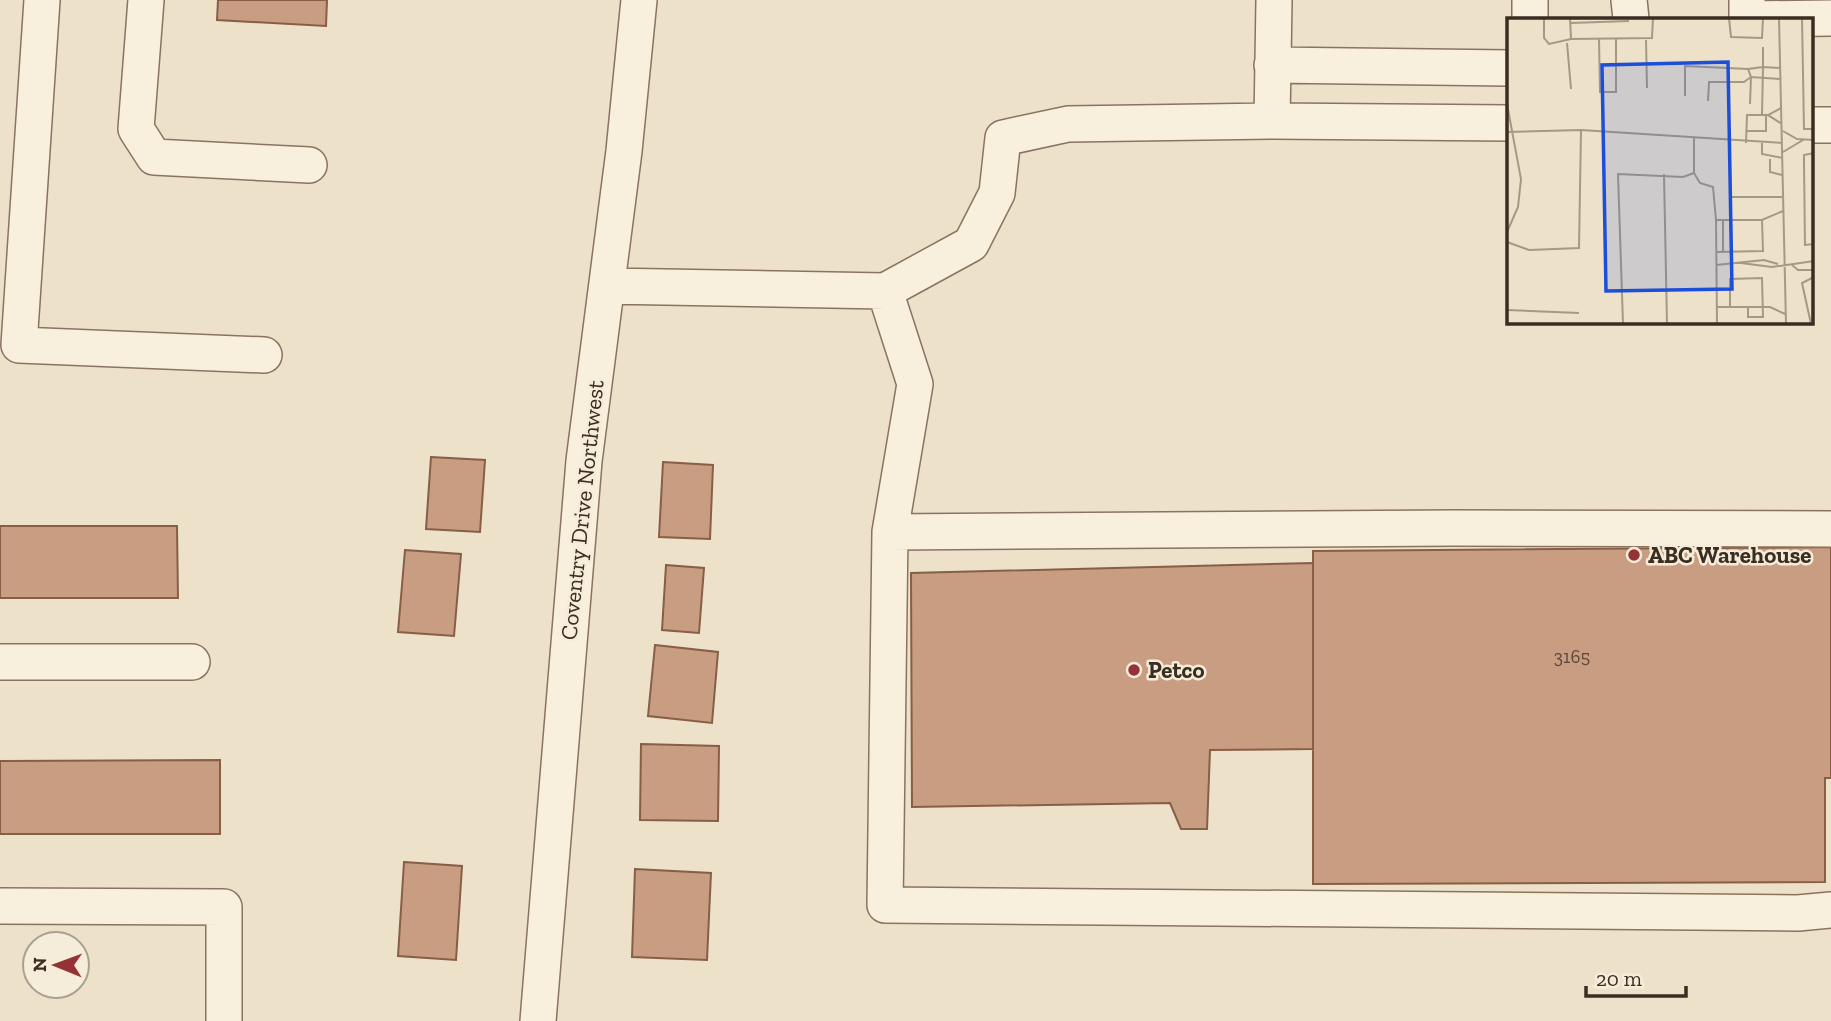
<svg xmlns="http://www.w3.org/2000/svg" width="1831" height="1021" font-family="'Zilla Slab',serif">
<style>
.building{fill:#c99d82;stroke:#875e46;stroke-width:2}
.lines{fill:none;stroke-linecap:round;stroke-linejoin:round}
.minor-casing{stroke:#89745f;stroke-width:38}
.minor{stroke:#f8efdd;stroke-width:35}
.poi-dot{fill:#953235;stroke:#f5ecd9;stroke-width:2.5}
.labels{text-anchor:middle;stroke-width:5;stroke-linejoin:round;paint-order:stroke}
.number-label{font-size:19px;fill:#5e4939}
.street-label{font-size:23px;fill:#3a2d21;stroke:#f5ecd9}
.poi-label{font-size:23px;font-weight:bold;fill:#3a2d21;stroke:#f5ecd9;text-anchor:start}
.inset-road{fill:none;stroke:#a59986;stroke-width:2}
.view{fill:#1d4ed8;fill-opacity:0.15;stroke:#1d4ed8;stroke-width:3.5}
.inset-edge{fill:none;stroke:#3a2d21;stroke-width:3.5}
</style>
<rect width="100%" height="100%" fill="#ede1ca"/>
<path class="building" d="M218 0H327L326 26 217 20Z
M431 457 485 460 480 532 426 529Z
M663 462 713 465 710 539 659 537Z
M0 526H177L178 598H0Z
M1831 547V778H1825V882L1313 884V551Z
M405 550 461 554 454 636 398 632Z
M1313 563V749L1210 750 1207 829H1181L1170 803 912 807 911 573Z
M666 565 704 568 699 633 662 630Z
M655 645 718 652 712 723 648 716Z
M641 744 719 746 718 821 640 820Z
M220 760V834H0V761Z
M404 862 462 866 456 960 398 956Z
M635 869 711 873 707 960 632 957Z"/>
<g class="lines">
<defs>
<path id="minor" d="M42 0 19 345 264 355
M146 0 136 129 154 157 309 165
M1629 0 1631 19
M1747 0V19L1831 18
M1530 19V0
M1272 65 1509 68
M1272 121 1509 123
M1812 125H1831
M607 286 885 291 971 244 997 193 1003 138 1068 124 1272 121 1274 0
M885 291 915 384 890 532 885 905 1798 913 1831 910
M890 532 1454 528 1831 529
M0 662H192
M0 906 224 907V1021
M538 1021 584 461 624 151 639 0"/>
</defs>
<use href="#minor" class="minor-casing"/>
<use href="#minor" class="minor"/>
</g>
<g class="poi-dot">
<circle cx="1634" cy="555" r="7"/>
<circle cx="1134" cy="670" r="7"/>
</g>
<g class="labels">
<g class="number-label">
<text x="1572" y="663">3165</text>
</g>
<g class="street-label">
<text transform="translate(582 510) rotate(-84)" y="8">Coventry Drive Northwest</text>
</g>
<g class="poi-label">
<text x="1648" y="563">ABC Warehouse</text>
<text x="1148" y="678">Petco</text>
</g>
</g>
<g transform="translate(1507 18)">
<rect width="306" height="306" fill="#ede1ca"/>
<path class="inset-road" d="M37 0V20L42 26 64 21 145 20 146 0M63 0 64 21M222 0 224 19 255 20 256 0M272 0 279 306M295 0 297 111H307M64 5 122 3M92 21 93 74H109V20M139 22 140 70M60 25 64 71M256 29V49L274 50M241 51 256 49 255 97M178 78V48L241 51 244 59 237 64H202L201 83M0 86 14 161 11 189 0 214M243 86 244 59 273 61M274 90 261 97 275 106M240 113H259V97M276 113 290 121 307 122M0 114 74 112 275 125M187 120V155L193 165 206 169 209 202H255L276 193M239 125 240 97H261M255 125V136L276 140M276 134 296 122M307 135 297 137V146L298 227 307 226M263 141V154L275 157M157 156 160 306M225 179H275M209 202 210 306M216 202V234M0 224 22 232 72 230 74 112M209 234 256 233 255 202M234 245 265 249 307 243M209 247 257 242 271 246M285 247 291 252H307M210 289H263L278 296M223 289V261L255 260 256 299H241V289M0 292 72 295M116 306 111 156 176 159 187 155M304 306 295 265 307 259"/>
<path class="view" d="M221 44 225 271 99 273 95 47Z"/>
<rect width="306" height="306" class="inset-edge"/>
</g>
<g transform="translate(56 965) rotate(271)"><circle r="33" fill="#f5ecd9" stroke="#aaa08f" stroke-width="2"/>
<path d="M0-5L12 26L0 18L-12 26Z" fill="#953235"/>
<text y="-10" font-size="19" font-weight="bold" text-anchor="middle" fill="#3a2d21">N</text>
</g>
<path d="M1586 986v10h100v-10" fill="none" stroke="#3a2d21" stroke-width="3.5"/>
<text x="1596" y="986" font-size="21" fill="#3a2d21" stroke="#f5ecd9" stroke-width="5" paint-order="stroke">20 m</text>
</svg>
